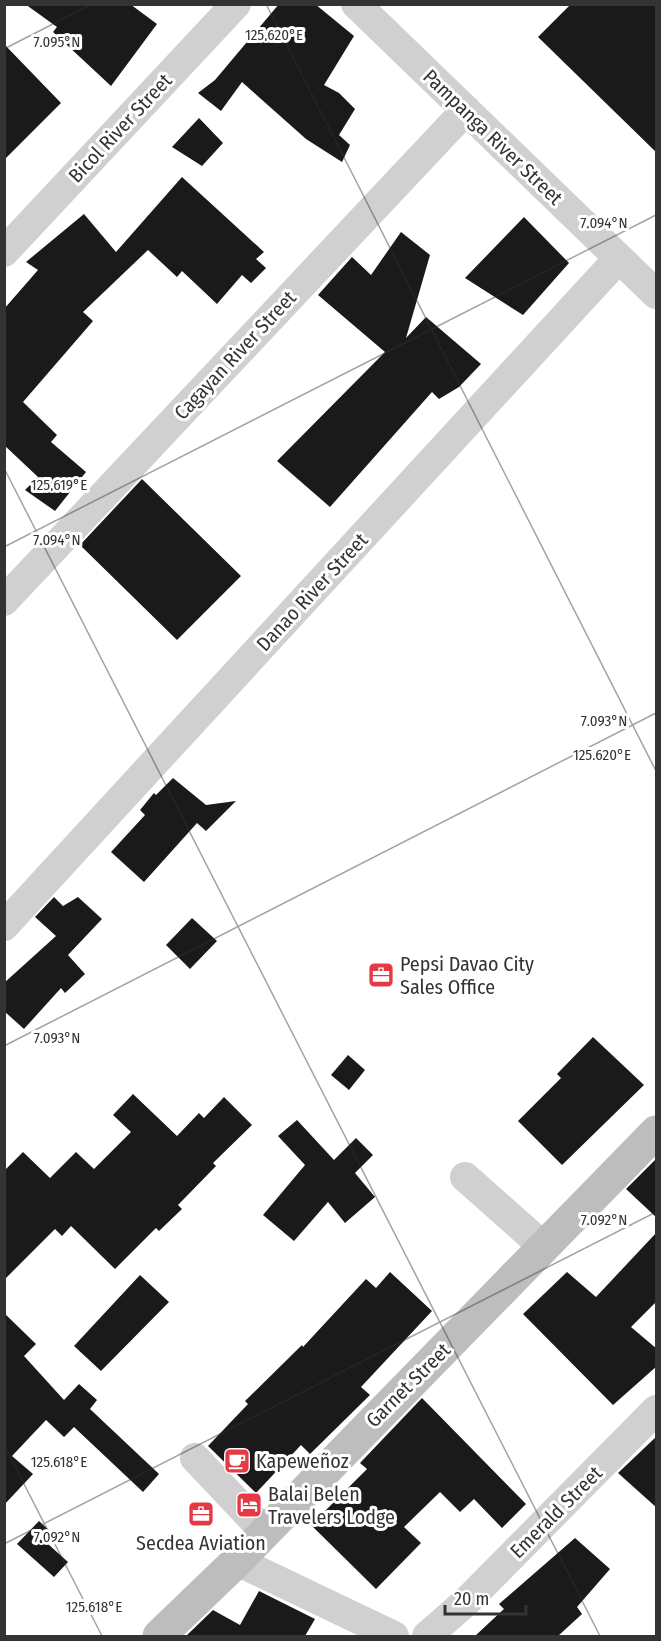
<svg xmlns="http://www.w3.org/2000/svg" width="661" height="1641" font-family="'Fira Sans Condensed',sans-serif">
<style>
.building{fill:#1a1a1a}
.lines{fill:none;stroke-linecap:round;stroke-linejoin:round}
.street{stroke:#d0d0d0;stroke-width:30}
.secondary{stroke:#bdbdbd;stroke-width:33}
.ticks{fill:none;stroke:#333;stroke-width:1.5;stroke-opacity:0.45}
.labels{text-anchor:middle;stroke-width:6;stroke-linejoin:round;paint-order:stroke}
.street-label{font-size:20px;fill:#333;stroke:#fff}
.poi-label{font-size:20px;fill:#333;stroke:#fff;text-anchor:start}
.ticks-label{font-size:15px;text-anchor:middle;fill:#333;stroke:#fff;stroke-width:6;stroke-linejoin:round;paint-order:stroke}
</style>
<rect width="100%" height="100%" fill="#fff"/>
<path class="building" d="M25 4H130L157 24 111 86 53 32 57 27Z
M279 4H315L354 36 324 85 339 93 355 109 339 135 350 145 342 162 306 139 242 82 221 111 198 93 215 80Z
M571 4H657V153L538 37Z
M4 44 61 103 4 160Z
M199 118 223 143 202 166 172 147Z
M182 177 264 252 256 259 266 268 251 283 242 275 217 304 182 271 177 277 148 250 83 312 93 321 23 402 57 435 51 442 86 472 55 511 25 490 38 477 4 445V309L38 270 26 262 84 214 116 252Z
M524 217 569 263 523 315 465 278Z
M401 232 430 255 406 338 426 317 481 364 459 387 439 399 432 392 330 507 277 461 385 352 318 295 352 257 371 275Z
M142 479 241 576 177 640 80 545Z
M173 778 206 805 236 801 206 831 197 823 144 882 111 852 145 815 140 810 154 793 156 795Z
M54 897 63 906 78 897 102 919 68 955 85 974 65 993 61 988 24 1029 4 1011V983L56 936 35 917Z
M192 918 217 941 190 969 166 945Z
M593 1037 644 1085 562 1165 518 1121 561 1078 557 1074Z
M348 1055 365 1070 349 1090 331 1075Z
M133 1094 177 1136 199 1113 204 1118 224 1097 252 1125 213 1163 216 1166 178 1205 182 1209 159 1231 156 1228 115 1269 71 1226 62 1236 55 1229 4 1280V1171L23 1152 50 1178 76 1152 94 1169 131 1132 113 1115Z
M297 1120 334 1160 356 1138 373 1155 355 1173 375 1197 345 1223 328 1202 294 1241 263 1215 305 1165 278 1136Z
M657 1158V1218L626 1189Z
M657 1232V1301L631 1327 657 1349V1366L613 1405 523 1314 567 1272 596 1297Z
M390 1272 432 1311 361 1387 370 1395 310 1454 301 1445 256 1493 208 1446 248 1404 245 1401 302 1345 303 1347 366 1279 376 1288Z
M140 1275 169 1302 101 1371 74 1346Z
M4 1313 36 1344 24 1356 64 1400 79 1384 97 1400 90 1409 159 1474 143 1492 74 1427 64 1437 46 1420 12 1456 33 1474 4 1505Z
M422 1398 526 1504 502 1528 474 1499 460 1512 440 1492 404 1527 421 1543 376 1589 311 1525 367 1469 360 1463Z
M657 1436V1508L618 1473Z
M39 1521 55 1536 48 1544 68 1562 54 1577 17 1544Z
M575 1538 610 1569 577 1607 582 1614 558 1636H475L504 1609 499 1604Z
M259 1591 315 1619 305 1636H186L213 1610 240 1625Z"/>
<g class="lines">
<path class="street" d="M356 4 656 294
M4 252 236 4
M4 601 466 110
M4 926 619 258
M465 1177 544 1247
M195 1458 264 1531
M237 1561 394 1636
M427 1636 468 1600 656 1410"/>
<path class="secondary" d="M159 1636 237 1561 656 1132"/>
</g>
<path class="ticks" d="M266 4 656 771M4 49 92 4M4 468 600 1636M4 547 656 215M4 1046 656 713M4 1445 102 1636M4 1544 656 1212"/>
<defs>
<symbol id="office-square" viewBox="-11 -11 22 22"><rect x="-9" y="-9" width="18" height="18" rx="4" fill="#e63946" stroke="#fff"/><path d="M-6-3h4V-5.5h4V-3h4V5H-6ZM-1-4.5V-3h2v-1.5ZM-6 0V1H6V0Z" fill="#fff"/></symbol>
<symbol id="cafe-square" viewBox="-11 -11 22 22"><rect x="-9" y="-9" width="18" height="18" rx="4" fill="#e63946" stroke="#fff"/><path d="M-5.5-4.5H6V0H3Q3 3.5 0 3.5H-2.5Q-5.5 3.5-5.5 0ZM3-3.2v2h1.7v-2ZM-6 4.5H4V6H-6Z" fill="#fff"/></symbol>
<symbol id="hotel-square" viewBox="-11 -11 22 22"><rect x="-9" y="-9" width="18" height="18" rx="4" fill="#e63946" stroke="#fff"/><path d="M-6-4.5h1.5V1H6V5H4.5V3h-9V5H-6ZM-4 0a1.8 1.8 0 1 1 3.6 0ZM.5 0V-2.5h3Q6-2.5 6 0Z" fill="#fff"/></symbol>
</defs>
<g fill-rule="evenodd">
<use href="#office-square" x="366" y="960" width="30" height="30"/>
<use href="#cafe-square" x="222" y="1446" width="30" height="30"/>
<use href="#hotel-square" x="234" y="1490" width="30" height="30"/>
<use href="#office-square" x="186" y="1499" width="30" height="30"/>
</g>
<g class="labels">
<g class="street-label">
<text transform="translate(120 128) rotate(-47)" y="7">Bicol River Street</text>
<text transform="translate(493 137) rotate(44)" y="7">Pampanga River Street</text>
<text transform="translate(235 355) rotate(-47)" y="7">Cagayan River Street</text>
<text transform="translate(312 592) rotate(-47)" y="7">Danao River Street</text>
<text transform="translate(408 1385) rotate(-45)" y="7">Garnet Street</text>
<text transform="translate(556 1512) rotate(-45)" y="7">Emerald Street</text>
</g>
<g class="poi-label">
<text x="400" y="971">Pepsi Davao City<tspan x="400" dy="23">Sales Office</tspan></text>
<text x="256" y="1468">Kapeweñoz</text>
<text x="268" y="1501">Balai Belen<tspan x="268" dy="23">Travelers Lodge</tspan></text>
<text x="201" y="1550" text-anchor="middle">Secdea Aviation</text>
</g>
</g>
<g class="ticks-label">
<text x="274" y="40">125.620°E</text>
<text x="57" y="47">7.095°N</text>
<text x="604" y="228">7.094°N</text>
<text x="59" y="490">125.619°E</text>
<text x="57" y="545">7.094°N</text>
<text x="604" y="726">7.093°N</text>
<text x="602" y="760">125.620°E</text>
<text x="57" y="1043">7.093°N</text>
<text x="604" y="1225">7.092°N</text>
<text x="59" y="1467">125.618°E</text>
<text x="57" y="1542">7.092°N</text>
<text x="94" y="1612">125.618°E</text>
</g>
<rect width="661" height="1641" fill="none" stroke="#333333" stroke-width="12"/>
<path d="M445 1605v9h81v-9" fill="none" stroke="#333333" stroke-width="3"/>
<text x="454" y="1605" font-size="18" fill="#333333" stroke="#ffffff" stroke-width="4.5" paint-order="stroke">20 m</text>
</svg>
